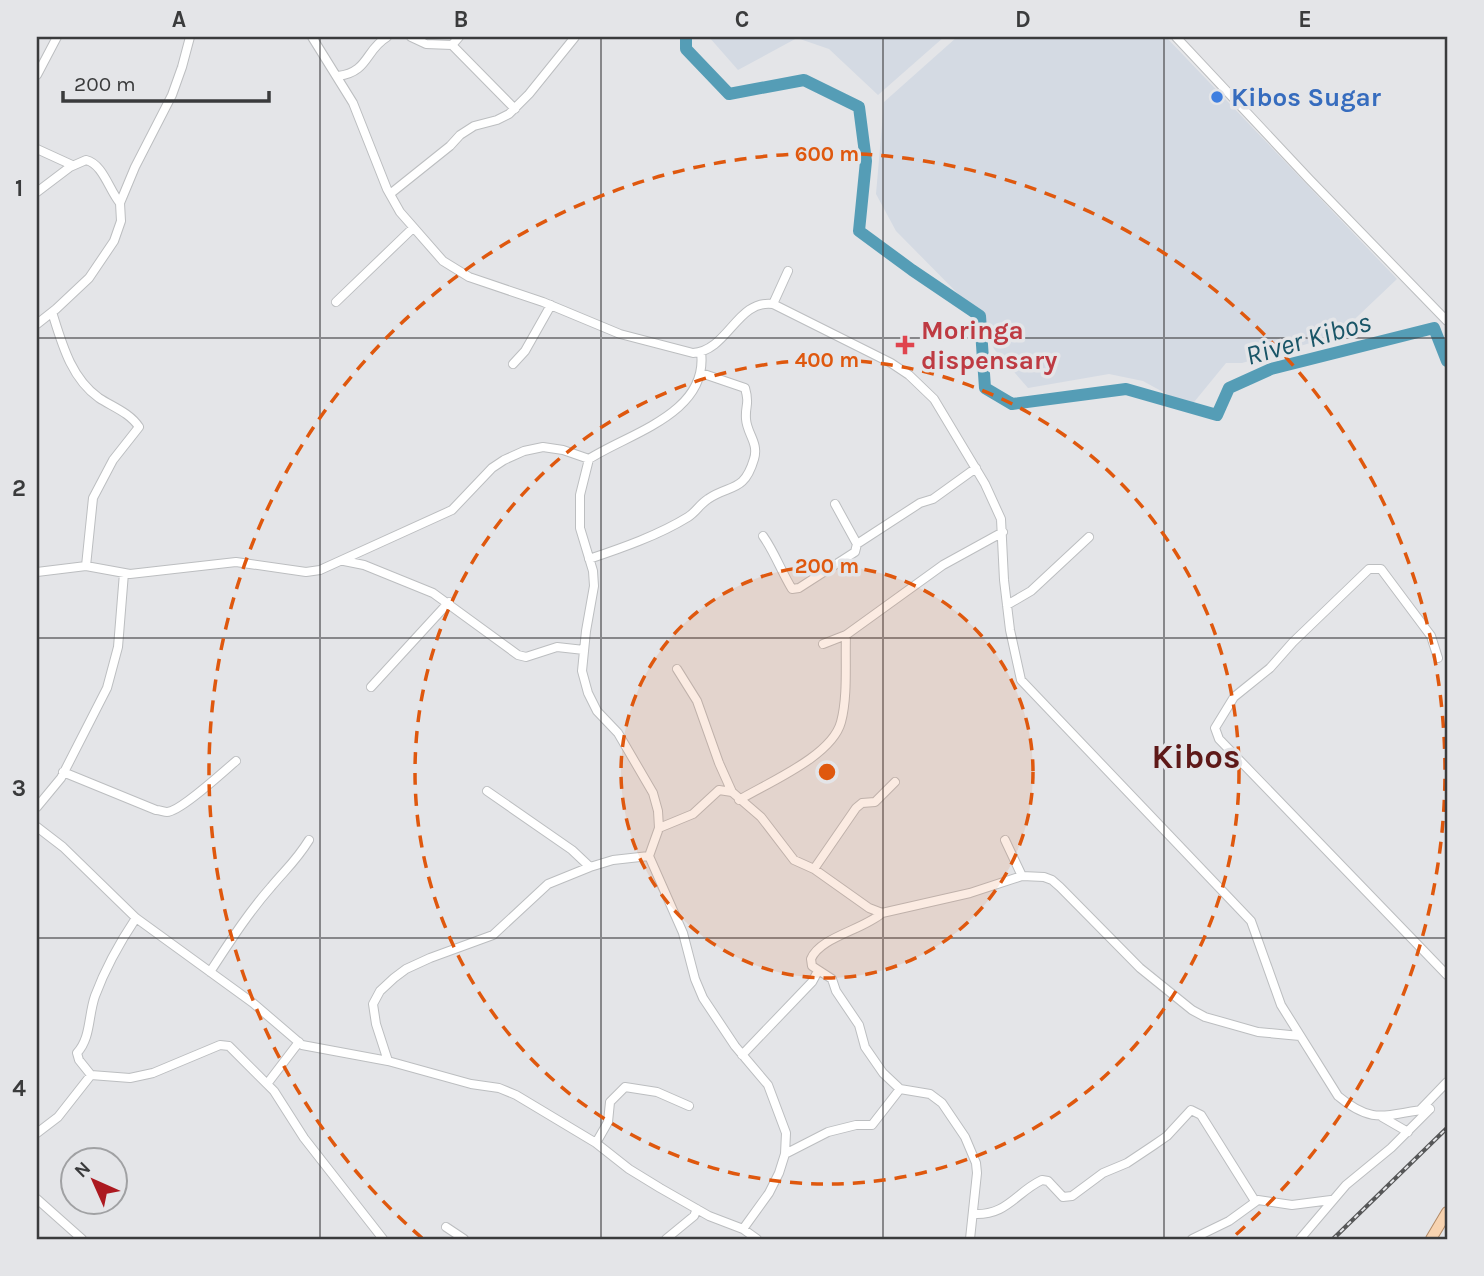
<svg xmlns="http://www.w3.org/2000/svg" width="1484" height="1276" font-family="Karla,sans-serif">
<style>
.built{fill:#d4dae3}
.lines{fill:none;stroke-linecap:round;stroke-linejoin:round}
.river{stroke:#559db6;stroke-width:12}
.minor-casing{stroke:#bcbec0;stroke-width:10}
.major-casing{stroke:#b28a66;stroke-width:12}
.minor{stroke:#fff;stroke-width:8}
.major{stroke:#f7d3b0;stroke-width:10}
.rail-casing{stroke:#565758;stroke-width:4.5}
.rail{stroke:#e4e5e8;stroke-width:2;stroke-dasharray:5;stroke-linecap:butt}
.grid{fill:none;stroke:#3a3b3c;stroke-width:2;stroke-opacity:0.55}
.ring{fill:none;stroke:#df580e;stroke-width:3.5;stroke-dasharray:12 9}
.shop-dot{fill:#3f7fe0;stroke:#e4e5e8;stroke-width:2.5}
.health-dot{fill:#e0444e;stroke:#e4e5e8;stroke-width:2.5}
.labels{text-anchor:middle;stroke-width:7;stroke-linejoin:round;paint-order:stroke}
.shop-label{font-size:26px;font-weight:bold;fill:#366cbe;stroke:#e4e5e8;text-anchor:start}
.health-label{font-size:26px;font-weight:bold;fill:#be3a42;stroke:#e4e5e8;text-anchor:start}
.water-label{font-size:28px;font-style:italic;fill:#195567;stroke:#e4e5e8}
.district-label{font-size:33px;font-weight:bold;fill:#5e1918;stroke:#e4e5e8}
.centre{fill:#df580e;stroke:#e4e5e8;stroke-width:3.5}
.ring-label{font-size:21px;text-anchor:middle;font-weight:bold;fill:#df580e;stroke:#e4e5e8;stroke-width:7;stroke-linejoin:round;paint-order:stroke}
.neatline{fill:none;stroke:#3a3b3c;stroke-width:2.5}
.grid-label{font-size:23px;text-anchor:middle;font-weight:bold;fill:#3a3b3c}
</style>
<rect width="100%" height="100%" fill="#e4e5e8"/>
<path class="built" d="M709 37H944L878 95 829 49 797 38 738 70Z
M957 37H1166L1397 279 1338 335 1242 363H1226L1190 407 1143 381 1109 374 1028 388 994 349 980 316 896 231 876 194 884 102Z"/>
<g class="lines">
<path class="river" d="M686 37V49L729 94 804 80 859 107 866 161 859 231 912 270 980 316 985 388 1012 404 1126 389 1217 415 1229 388 1271 369 1434 328 1447 361"/>
<defs>
<path id="minor" d="M312 37 353 103 387 189 400 212 443 261 469 277 543 302 620 334 693 353C728 351 737 299 773 304L891 363 909 375 934 399 985 484 1001 519 1004 580 1010 630 1021 680 1251 921 1281 1005 1338 1096C1375 1127 1387 1113 1430 1109
M411 37 426 44 452 45 515 109
M1176 37 1310 180 1447 321
M452 45 459 37
M37 75 57 37
M338 76C369 72 365 50 387 37
M37 149 72 165
M37 192 70 167 86 160C103 164 109 190 120 203
M390 194 450 146 460 135 474 126 497 120 509 114 529 94 575 37
M336 302 413 228
M773 304 788 271
M52 312C62 344 71 378 99 398 113 407 130 413 139 427L113 460 93 498 86 566
M37 324 56 309 89 278 114 241 121 221 120 203 135 167 172 95 182 67 190 37
M513 364 525 351 551 305
M589 459 580 495V528L593 571 594 586 586 631 582 671 588 693 597 711 618 733 653 793 658 811 659 828 649 856 683 933 695 979 703 998 735 1046 768 1085 786 1133 785 1154 779 1173 769 1193 743 1229
M835 504 857 544
M763 536C775 553 781 571 792 589L799 588 855 552 857 544 920 503 933 499 976 468
M589 559C622 548 659 535 688 517 696 512 700 504 708 499 730 484 744 493 754 459 759 443 747 434 746 419 745 404 750 405 745 388L701 373
M344 561 364 565 433 593 518 655 526 657 557 647 584 650
M37 572 86 566 130 574 236 562 306 572 320 570 452 510 492 468 504 460 524 451 543 447 563 450 589 459C630 433 709 413 701 352
M1007 605 1031 591 1089 537
M823 644 846 635 943 565 1003 532
M1438 658 1431 636 1381 569H1369L1293 642 1270 668 1234 697 1215 728 1219 739 1447 975
M677 669 697 701 719 763 732 792
M371 687 449 602
M63 772 156 810C160 810 164 812 167 812 180 812 224 771 236 761
M487 791 572 850 590 867
M739 800C769 782 832 756 841 722 848 696 845 662 846 635
M37 807 61 778 107 688 118 647 124 573
M37 827 63 847 136 918 253 1003 302 1045 388 1061 471 1084 499 1088 516 1095 596 1143 629 1169 660 1188 709 1216 743 1229 757 1239
M659 828 693 814 719 790 732 792 761 817 794 860 814 869 869 908 882 913 970 893 1022 876 1044 877 1052 880 1060 887 1140 968 1192 1010 1205 1017 1258 1032 1300 1036
M1005 840 1022 876
M814 869 856 808 862 803 875 802 895 782
M882 913C863 930 820 937 811 959L812 966 832 979 836 991 859 1025 865 1047 883 1073 900 1089 930 1094 942 1103 965 1137 976 1163 977 1173 970 1239
M136 918C120 942 105 969 95 996 88 1016 91 1038 77 1053L79 1060 91 1075 130 1078 153 1073 220 1045 229 1046 274 1091 304 1138 383 1239
M210 972C229 943 248 913 271 887 286 869 296 861 309 840
M742 1055 812 982 818 971
M388 1061 376 1024 373 1004 380 991 394 978 406 969 430 958 493 935 548 884 590 867 613 860 649 856
M267 1084 299 1042
M1420 1110 1447 1082
M1382 1117 1408 1132
M37 1133 58 1117 91 1075
M596 1143 608 1122 610 1102 625 1087 657 1092 689 1106
M785 1154 828 1132 856 1125H872L900 1089
M37 1199 82 1239
M973 1214C1007 1216 1016 1192 1042 1180L1048 1181 1063 1197 1072 1196 1103 1173 1127 1163 1154 1145 1167 1136 1191 1110 1201 1115 1255 1201
M446 1227 464 1239
M666 1239 694 1216 697 1209
M1192 1239 1229 1221 1258 1200 1292 1205 1331 1200
M1300 1239 1346 1185 1391 1148 1430 1109"/>
<path id="major" d="M1431 1239 1447 1212"/>
</defs>
<use href="#minor" class="minor-casing"/>
<use href="#major" class="major-casing"/>
<use href="#minor" class="minor"/>
<use href="#major" class="major"/>
<defs>
<path id="rail" d="M1333 1239 1447 1128"/>
</defs>
<use href="#rail" class="rail-casing"/>
<use href="#rail" class="rail"/>
</g>
<path class="grid" d="M320 37V1239M601 37V1239M883 37V1239M1164 37V1239M37 338H1447M37 638H1447M37 938H1447"/>
<circle cx="827" cy="772" r="206" fill="#df580e" fill-opacity=".12"/>
<g class="ring">
<circle cx="827" cy="772" r="206"/>
<circle cx="827" cy="772" r="412"/>
<path d="M422 1238A618 618 0 1 1 1232 1238"/>
</g>
<circle class="shop-dot" cx="1217" cy="97" r="7"/>
<path class="health-dot" d="M901.5 334.5h7v7h7v7h-7v7h-7v-7h-7v-7h7z"/>
<g class="labels">
<g class="shop-label">
<text x="1231" y="106">Kibos Sugar</text>
</g>
<g class="health-label">
<text x="921" y="339">Moringa<tspan x="921" dy="30">dispensary</tspan></text>
</g>
<g class="water-label">
<text transform="translate(1308 338) rotate(-16)" y="10">River Kibos</text>
</g>
<g class="district-label">
<text x="1196" y="768">Kibos</text>
</g>
</g>
<circle cx="827" cy="772" r="10" class="centre"/>
<g class="ring-label">
<text x="827" y="161">600 m</text>
<text x="827" y="367">400 m</text>
<text x="827" y="573">200 m</text>
</g>
<rect width="1484" height="1276" fill="none" stroke="#e4e5e8" stroke-width="77"/>
<g transform="translate(94 1181) rotate(315)"><circle r="33" fill="#e4e5e8" stroke="#a0a1a3" stroke-width="2"/>
<path d="M0-5L12 26L0 18L-12 26Z" fill="#ac1920"/>
<text y="-10" font-size="19" font-weight="bold" text-anchor="middle" fill="#3a3b3c">N</text>
</g>
<path d="M63 91v10h206v-10" fill="none" stroke="#3a3b3c" stroke-width="3.5"/>
<text x="74" y="91" font-size="21" fill="#3a3b3c" stroke="#e4e5e8" stroke-width="5" paint-order="stroke">200 m</text>
<rect x="38" y="38" width="1408" height="1200" class="neatline"/>
<g class="grid-label">
<text x="179" y="27">A</text>
<text x="461" y="27">B</text>
<text x="742" y="27">C</text>
<text x="1023" y="27">D</text>
<text x="1305" y="27">E</text>
<text x="19" y="196">1</text>
<text x="19" y="496">2</text>
<text x="19" y="796">3</text>
<text x="19" y="1096">4</text>
</g>
</svg>
